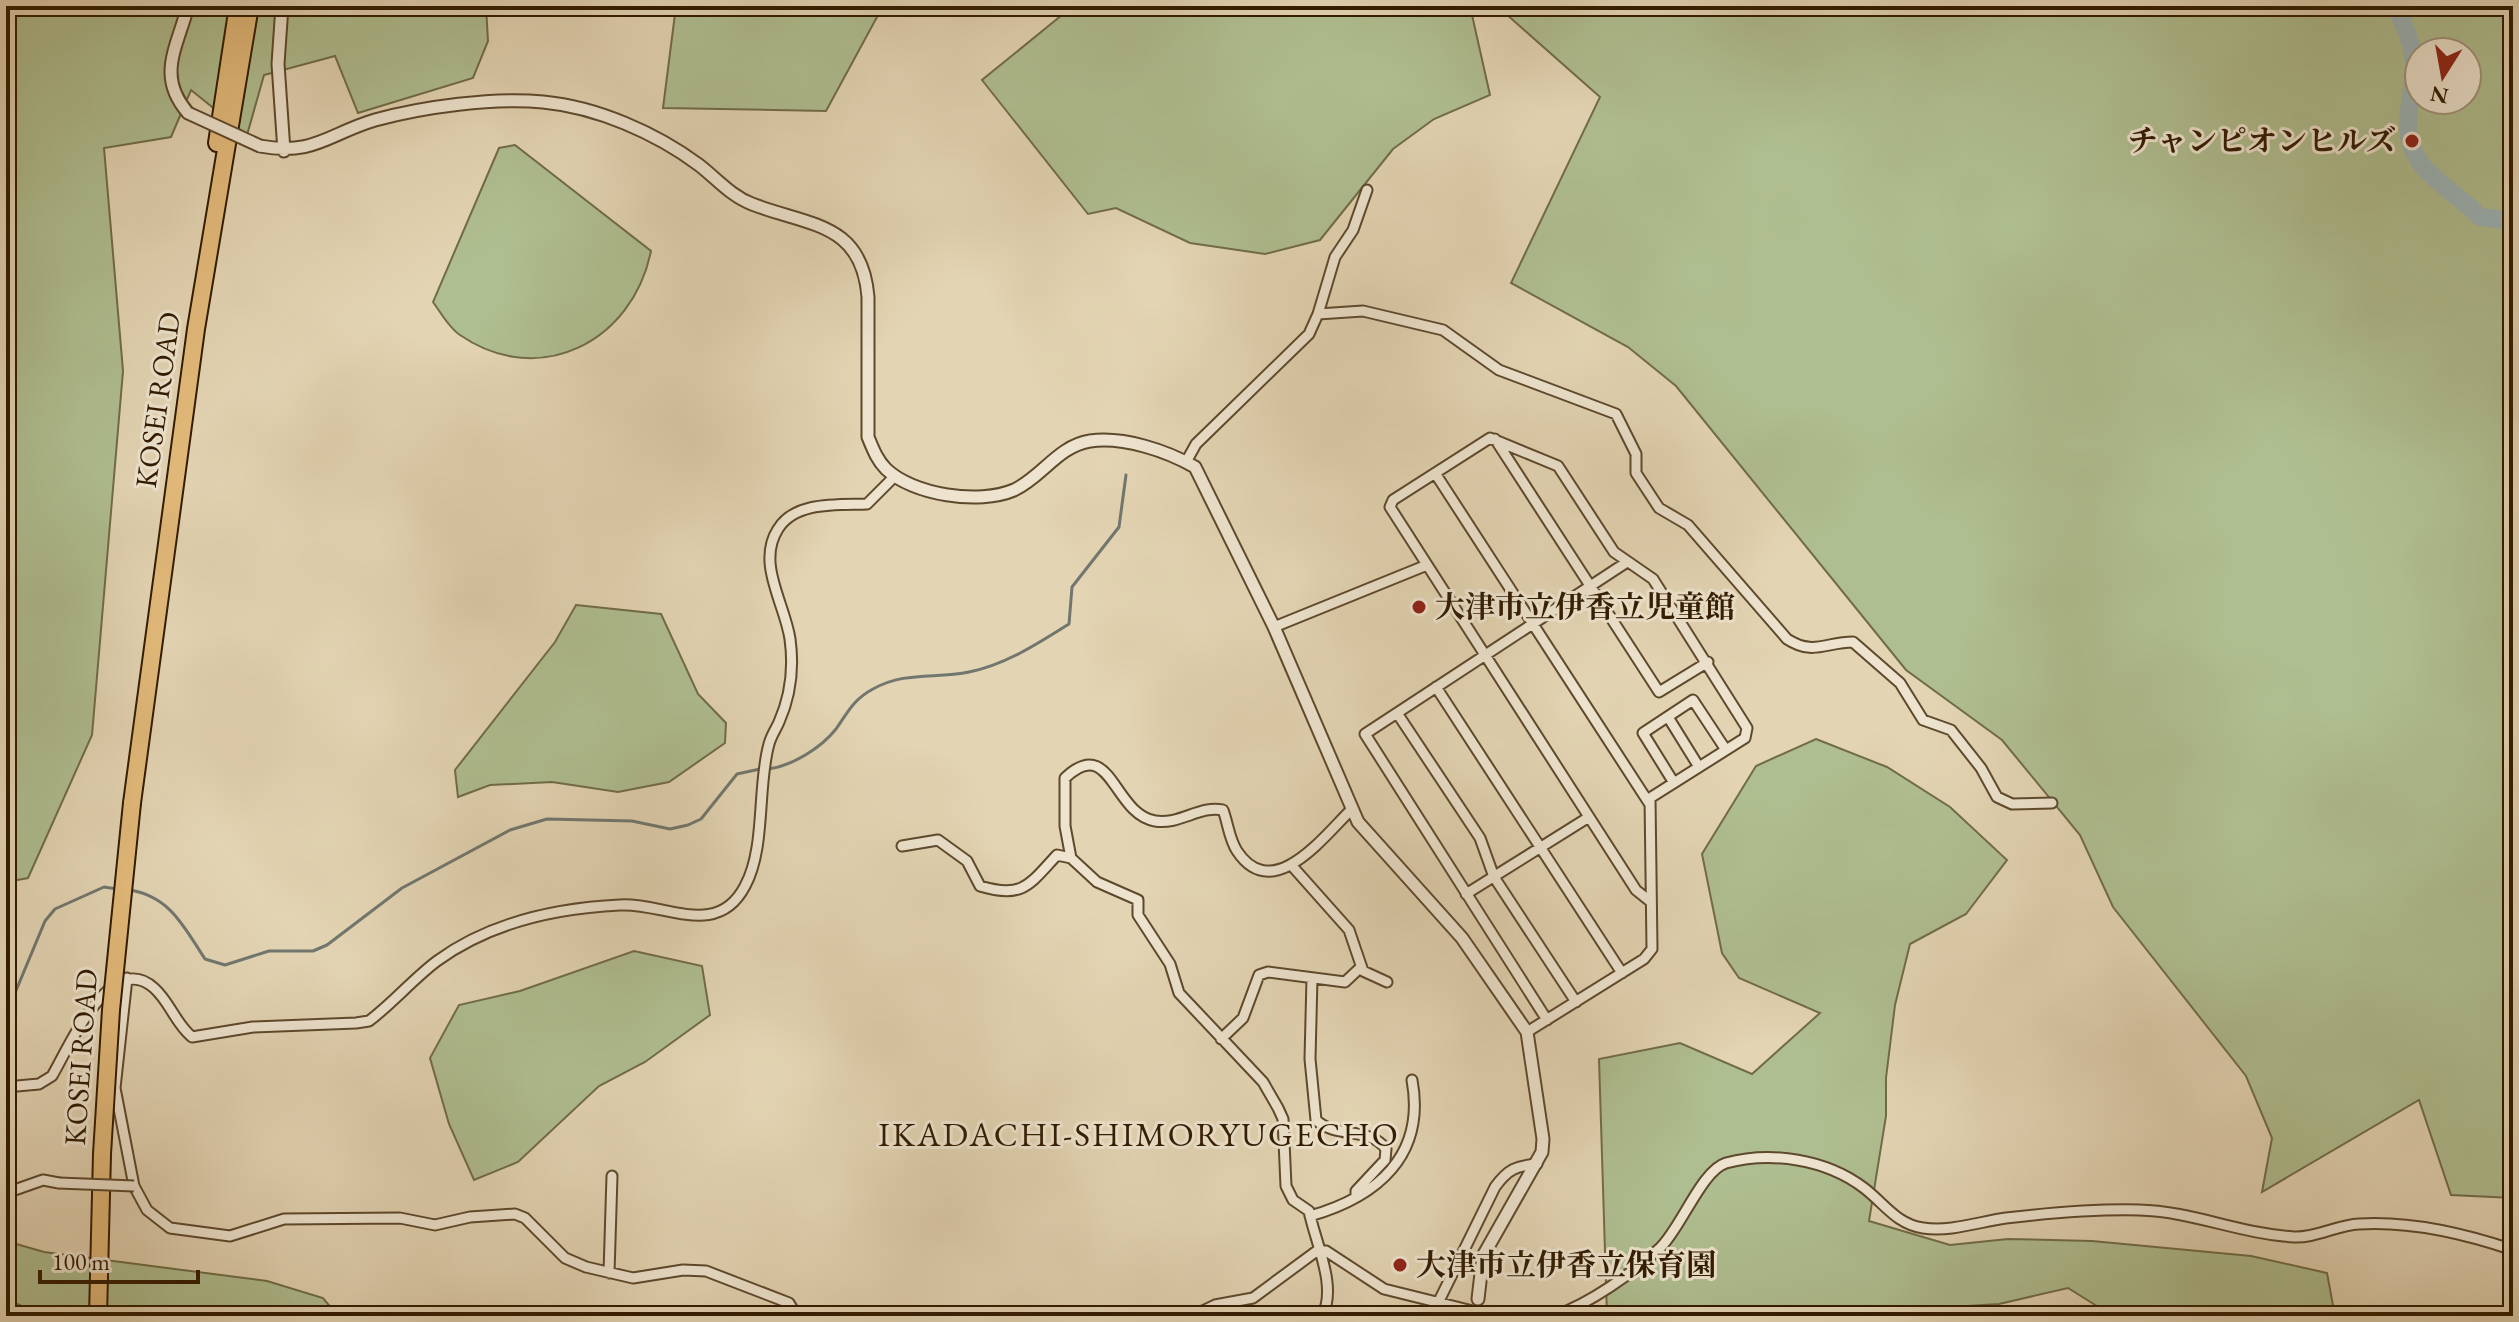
<svg xmlns="http://www.w3.org/2000/svg" width="2519" height="1322" font-family="'EB Garamond','Noto Serif JP',serif">
<style>
.green{fill:#afbe90;stroke:#706c48;stroke-width:2;fill-rule:evenodd}
.lines{fill:none;stroke-linecap:round;stroke-linejoin:round}
.stream{stroke:#71776f;stroke-width:3}
.river{stroke:#9bb5b9;stroke-width:18}
.minor-casing{stroke:#5e492d;stroke-width:13}
.tertiary-casing{stroke:#5e492d;stroke-width:15}
.motorway-casing{stroke:#311b00;stroke-width:20}
.minor{stroke:#ede3ce;stroke-width:9}
.tertiary{stroke:#ede3ce;stroke-width:11}
.motorway{stroke:#e2ba7a;stroke-width:16}
.minor-bridge-casing{stroke:#5e492d;stroke-width:13;stroke-linecap:butt}
.tertiary-bridge-casing{stroke:#5e492d;stroke-width:15;stroke-linecap:butt}
.motorway-bridge-casing{stroke:#311b00;stroke-width:20;stroke-linecap:butt}
.minor-bridge{stroke:#ede3ce;stroke-width:9}
.tertiary-bridge{stroke:#ede3ce;stroke-width:11}
.motorway-bridge{stroke:#e2ba7a;stroke-width:16}
.poi-dot{fill:#8f2418;stroke:#ede3ce;stroke-width:3}
.labels{text-anchor:middle;stroke-width:6;stroke-linejoin:round;paint-order:stroke}
.poi-label{font-size:30px;font-weight:bold;fill:#311b00;stroke:#ede3ce;text-anchor:start}
.street-label{font-size:30px;fill:#311b00;stroke:#ede3ce}
.quarter-label{font-size:34px;letter-spacing:2px;fill:#311b00;stroke:#ede3ce}
</style>
<rect width="100%" height="100%" fill="#e3d4b3"/>
<filter id="stains"><feTurbulence type="fractalNoise" baseFrequency=".0025" numOctaves="4"/><feColorMatrix values="0 0 0 0 .2 0 0 0 0 .09 0 0 0 0 .02 0 0 0 .5 -.17"/></filter>
<radialGradient id="worn" r=".72"><stop offset=".6" stop-color="#630" stop-opacity="0"/><stop offset="1" stop-color="#630" stop-opacity=".3"/></radialGradient>
<path class="green" d="M6 6H486L488 41 473 78 358 113 335 56 264 75 247 135 191 90 171 137 104 148 123 371 92 735 28 878 6 882Z
M676 6H883L826 111 663 108Z
M1073 6H1470L1490 95 1434 119 1393 149 1320 240 1265 254 1190 243 1116 208 1088 214 982 80Z
M1497 6H2513V1198L2451 1195 2419 1100 2262 1192 2272 1138 2246 1076 2113 907 2080 835 2002 740 1906 670 1676 386 1628 347 1511 283 1600 97ZM2419 52H2467V100H2419Z
M515 145 651 251C633 341 540 390 460 335 449 328 441 313 433 302L499 148Z
M576 605 661 614 698 694 726 723 725 743 669 782 618 792 552 782 490 785 458 797 455 770 555 642Z
M1816 739 1887 767 1950 807 2007 860 1966 914 1910 944 1895 1005 1886 1078V1116L1869 1221 1950 1245 2008 1239 2092 1241 2251 1256 2327 1273 2335 1316H2113L2068 1288 1999 1304 1919 1309 1883 1316H1607L1599 1059 1680 1043 1752 1074 1820 1013 1739 978 1722 953 1702 854 1756 766Z
M634 951 702 966 710 1015 645 1062 599 1086 518 1162 474 1180 449 1124 430 1058 459 1005 520 991Z
M6 1241 44 1252 267 1281 323 1298 338 1316H44L6 1299Z"/>
<g class="lines">
<path class="stream" d="M768 769C792 766 821 748 836 729 848 712 854 699 873 689 905 671 935 679 969 672 1005 665 1039 643 1069 624L1072 587 1119 527 1126 475
M129 890C170 896 184 927 205 959L225 965 269 951H313L327 945 402 888 510 830 547 819 632 821 670 829 688 825 701 819 737 774 760 769
M6 1002 15 993 45 921 55 909 104 887 117 889"/>
<path class="river" d="M2350 6H2358
M2395 6C2404 22 2413 46 2414 65 2414 96 2399 129 2417 158 2432 182 2461 196 2480 217L2513 221"/>
<defs>
<path id="minor" d="M1318 314 1335 257 1353 230 1367 190
M1495 439 1659 692 1708 662
M1186 462 1196 444 1309 334 1318 314 1363 311 1443 330 1499 370 1616 414 1636 454V473L1659 508 1688 525 1787 639C1813 656 1826 642 1853 642L1900 683 1923 720 1951 730 1981 768 1997 797 2012 804 2052 803
M1435 473 1649 803
M1274 627 1427 565
M1436 687 1622 973
M1397 713 1480 838 1494 877 1576 1002
M1668 717 1699 767
M1674 783 1643 733 1693 700 1726 750
M902 846 938 840 967 861 980 886C1023 899 1029 885 1057 855L1071 858 1097 882 1138 900V915L1170 964 1179 993 1263 1082 1278 1108 1283 1119 1286 1186 1293 1200 1309 1211C1315 1242 1338 1287 1322 1316
M1071 858 1065 826V778C1111 734 1113 814 1155 821 1180 825 1200 805 1223 810 1228 823 1229 839 1237 851 1273 905 1324 836 1351 810
M1293 867 1349 930 1363 971 1387 982
M1466 894 1589 817
M127 978 115 1088 134 1186 147 1210 170 1228 230 1236 284 1219 400 1218 435 1225 470 1217 515 1214 525 1218 565 1258 586 1267 633 1278 683 1270 706 1271 789 1303 797 1316
M1312 978 1310 1059 1316 1120C1336 1139 1369 1126 1386 1149L1385 1160 1356 1191V1196
M1547 1020 1365 734 1627 562
M1527 1032 1644 959 1652 949 1650 798 1745 738 1747 728 1653 579 1614 552 1558 466 1490 438 1393 500 1390 507 1636 890 1651 902
M1221 1039 1243 1018 1259 975 1268 972 1345 982 1361 967
M6 1087 39 1084 52 1076C69 1047 111 949 154 988 170 1002 175 1023 192 1037L253 1027 356 1023 369 1021C393 1003 413 979 437 961 489 923 557 908 620 905 664 902 717 940 745 886 766 848 757 786 769 744 771 736 776 729 779 722 791 695 794 668 790 639 785 604 756 563 778 529 795 501 838 505 867 504L891 480
M6 1193 43 1180 59 1183
M1310 1216C1377 1197 1426 1156 1412 1080
M609 1273 612 1176
M1438 1303 1495 1187C1508 1169 1516 1166 1537 1164
M1192 1316 1215 1305 1253 1298 1318 1250 1326 1251 1384 1289 1493 1316
M1554 1316C1591 1303 1631 1274 1660 1248 1681 1228 1702 1170 1726 1163 1771 1151 1826 1159 1864 1188 1884 1203 1896 1224 1923 1228 1951 1232 1978 1222 2006 1218 2049 1213 2096 1209 2139 1210 2191 1211 2241 1234 2294 1237 2316 1238 2337 1225 2359 1224 2409 1221 2466 1234 2513 1250"/>
<path id="tertiary" d="M188 6C177 48 156 76 188 113
M282 6 278 64 284 151
M260 146C314 156 328 134 375 120 422 107 495 97 543 102 597 107 656 133 699 165 717 179 731 196 752 204 809 226 862 222 868 297V437C873 449 877 460 886 469 913 495 979 505 1014 490 1042 477 1058 446 1090 441 1123 436 1167 451 1195 467L1274 627 1358 822 1462 938 1527 1032 1543 1139 1542 1152 1483 1256 1478 1299"/>
<path id="motorway" d="M217 143 238 6
M132 803 196 329 250 6
M98 1316 102 1154"/>
</defs>
<use href="#minor" class="minor-casing"/>
<use href="#tertiary" class="tertiary-casing"/>
<use href="#motorway" class="motorway-casing"/>
<use href="#minor" class="minor"/>
<use href="#tertiary" class="tertiary"/>
<use href="#motorway" class="motorway"/>
<defs>
<path id="minor-bridge" d="M59 1183 134 1186"/>
<path id="tertiary-bridge" d="M188 113 260 146"/>
<path id="motorway-bridge" d="M102 1154 111 1010 132 803"/>
</defs>
<use href="#minor-bridge" class="minor-bridge-casing"/>
<use href="#tertiary-bridge" class="tertiary-bridge-casing"/>
<use href="#motorway-bridge" class="motorway-bridge-casing"/>
<use href="#minor-bridge" class="minor-bridge"/>
<use href="#tertiary-bridge" class="tertiary-bridge"/>
<use href="#motorway-bridge" class="motorway-bridge"/>
</g>
<g class="poi-dot">
<circle cx="2412" cy="141" r="8"/>
<circle cx="1419" cy="607" r="8"/>
<circle cx="1400" cy="1265" r="8"/>
</g>
<g class="labels">
<g class="poi-label">
<text x="2396" y="151" text-anchor="end">チャンピオンヒルズ</text>
<text x="1435" y="617">大津市立伊香立児童館</text>
<text x="1416" y="1275">大津市立伊香立保育園</text>
</g>
<g class="street-label">
<text transform="translate(158 400) rotate(-82)" y="10">KOSEI ROAD</text>
<text transform="translate(81 1057) rotate(-86)" y="10">KOSEI ROAD</text>
</g>
<g class="quarter-label">
<text x="1139" y="1146">IKADACHI-SHIMORYUGECHO</text>
</g>
</g>
<rect width="2519" height="1322" fill="none" stroke="#e3d4b3" stroke-width="32"/>
<rect x="8" y="8" width="2503" height="1306" fill="none" stroke="#311b00" stroke-width="4"/>
<rect x="16" y="16" width="2487" height="1290" fill="none" stroke="#311b00" stroke-width="2"/>
<g transform="translate(2443 76) rotate(191)"><circle r="38" fill="#ede3ce" stroke="#a2937c" stroke-width="2"/>
<path d="M0-6L14 30L0 20L-14 30Z" fill="#8f2418"/>
<text y="-12" font-size="22" font-weight="bold" text-anchor="middle" fill="#311b00">N</text>
</g>
<path d="M40 1270v12h158v-12" fill="none" stroke="#311b00" stroke-width="4"/>
<text x="52" y="1270" font-size="24" fill="#311b00" stroke="#ede3ce" stroke-width="6" paint-order="stroke">100 m</text>
<rect width="100%" height="100%" filter="url(#stains)"/>
<rect width="100%" height="100%" fill="url(#worn)"/>
</svg>
